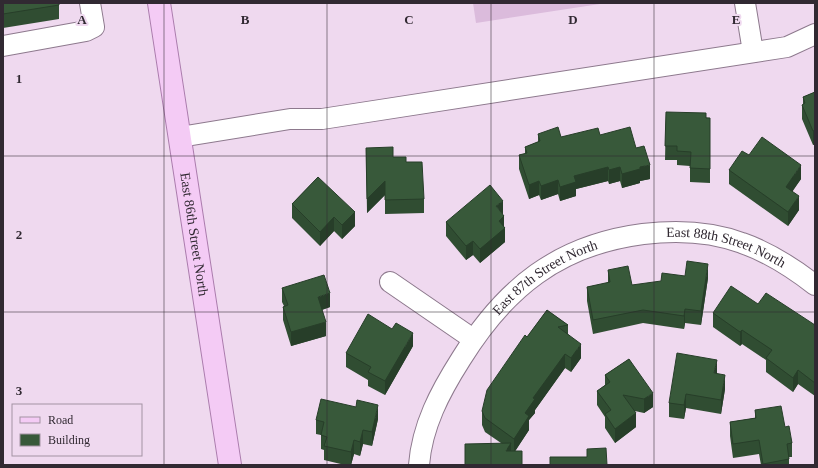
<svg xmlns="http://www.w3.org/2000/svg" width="818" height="468" font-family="Georgia,serif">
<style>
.pitch{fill:#dbbbdc}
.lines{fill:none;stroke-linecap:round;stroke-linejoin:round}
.minor-casing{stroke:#8d798d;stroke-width:22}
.major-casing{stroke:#ab7cad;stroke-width:24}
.minor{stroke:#fff;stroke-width:20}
.major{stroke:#f4cbf5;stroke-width:22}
.wall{fill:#304d32}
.shaded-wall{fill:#273e29}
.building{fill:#38593a;stroke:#273e29}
.grid{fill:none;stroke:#312932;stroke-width:1;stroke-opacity:0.55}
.labels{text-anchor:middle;stroke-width:4;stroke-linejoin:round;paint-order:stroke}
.street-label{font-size:14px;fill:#312932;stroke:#efd9ef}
.grid-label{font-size:13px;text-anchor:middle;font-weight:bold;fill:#312932;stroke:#efd9ef;stroke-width:4;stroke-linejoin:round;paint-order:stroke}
</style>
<rect width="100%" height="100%" fill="#efd9ef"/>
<path class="pitch" d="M473 3H600V4L476 23Z"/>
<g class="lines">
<defs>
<g id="minor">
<path d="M745 3 753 52"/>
<path d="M3 46 86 31 94 27 90 3"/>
<path d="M180 137 290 119H322L787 47 815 34"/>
<path d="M390 282 473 339"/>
<path id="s1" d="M419 465C422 426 440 392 461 359 505 288 558 245 643 234 676 230 710 231 742 243 768 252 793 268 815 285"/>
</g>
<g id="major">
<path id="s2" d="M159 3 230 465"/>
</g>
</defs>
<use href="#minor" class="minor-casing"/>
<use href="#major" class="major-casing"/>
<use href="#minor" class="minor"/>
<use href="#major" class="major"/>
</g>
<path class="wall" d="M3 3 59 5V19L3 28Z
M815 92V144L813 145 802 119V105H803V97Z
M666 112 710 118V183L690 182V166L677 165V160H665Z
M538 134 561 137 600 135 636 148 650 179 640 181V183L622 188 620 181 609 184 608 181 576 189V196L560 201 558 194 541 200 539 195 529 199 519 169V155L525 154V147L538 142Z
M366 148 406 162 424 199V213L385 214V195L367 213Z
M749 155 801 179 792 191 799 210 788 226 729 184V170Z
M318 177 355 226 342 239 334 231 320 246 292 218V204Z
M503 215 505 242 480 263 473 255 466 260 446 236V222Z
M608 270 632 285 708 278 701 325 685 323 684 329 643 323 593 334 587 301V287L608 283Z
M282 288 330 307 322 310 326 336 291 346 283 320V307L284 306 282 302Z
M758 304 815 325V396L798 384 793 392 766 372V360L742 344 740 346 713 327V313Z
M547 310 568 325V334L581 358 571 372 565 368 535 410V413L529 420V430L515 451 522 465 501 443 485 432 482 425V411L527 337Z
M413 346 385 395 368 386V380L346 367V353Z
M629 359 653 407 644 413 635 411 636 427 615 443 605 428V417L597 405V391L605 385V375Z
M717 374 725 389 721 414 686 408 684 419 669 417V403Z
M755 410 785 427 792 443V457H789V465H761L759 454 733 458 730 436V422L755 418Z
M378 419 372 446 363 444 360 456 354 454 351 465H345L324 460V450L321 449V435L316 434V420Z"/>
<path class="shaded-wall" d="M815 130V144L813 145V131Z
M650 165V179L640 181V183L622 188V174L640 167Z
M801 165V179L786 201V187Z
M608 167V181L576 189V196L560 201V187L574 176Z
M620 167V181L609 184V170Z
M558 180V194L541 200V186Z
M385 181V195L367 213V199Z
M539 181V195L529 199V185Z
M799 196V210L788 226V212Z
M503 201V215L496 206Z
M355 212V226L342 239V225Z
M504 216V229L505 228V242L480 263V249L499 221Z
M334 217V231L320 246V232Z
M473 241V255L466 260V246Z
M708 264V278L701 325V311Z
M330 293V307L318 311V297Z
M685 309V323L684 329V316Z
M326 322V336L291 346V332Z
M742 330V344L740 346V332Z
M413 333V346L385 395V381Z
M581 344V358L571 372V358Z
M565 354V368L535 410V413L529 420V430L514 453V439L525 413 533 398Z
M717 360V374L714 373Z
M798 370V384L793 392V378Z
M725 375V389L721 414V400Z
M653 393V407L644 413V399Z
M686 394V408L684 419V405Z
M378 405V419L372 446V432Z
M636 413V427L615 443V429Z
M363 430V444L360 456V442Z
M354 440V454L351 465V452Z
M511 443V457L506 451Z"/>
<path class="building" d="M3 3H59V5L3 14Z
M815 92V130L813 131 802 105 805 103 803 97Z
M666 112 706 113V118H710V169L690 168 691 152 677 151V146H665Z
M558 127 561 137 598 128 600 135 630 127 636 148 644 146 650 165 640 167V169L622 174 620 167 609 170 608 167 574 176 576 182 560 187 558 180 541 186 539 181 529 185 519 155 527 153 525 147 540 141 538 134Z
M762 137 801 165 786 187 799 196 788 212 729 170 742 151 749 155Z
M393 147V157H406V162H422L424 199 385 200V181L367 199 366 148Z
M318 177 355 212 342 225 334 217 320 232 292 204Z
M490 185 503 201 496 206 504 216 499 221 505 228 480 249 473 241 466 246 446 222Z
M687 261 708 264 701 311 685 309 684 316 643 310 593 320 587 287 610 282 608 270 628 266 632 285 661 281 662 273 685 276Z
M324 275 330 293 318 297 326 322 291 332 283 307 288 305 282 288Z
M731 286 758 304 766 293 815 325V383L798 370 793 378 766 358 772 350 742 330 740 332 713 313Z
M547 310 568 325 558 327 581 344 571 358 565 354 533 398 535 399 525 413 529 416 514 439 485 418 482 411 487 390 525 335 527 337Z
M368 314 392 329 396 323 413 333 385 381 368 372 371 367 346 353Z
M677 353 717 360 714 373 725 375 721 400 686 394 684 405 669 403Z
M629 359 653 393 644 399 623 395 636 413 615 429 605 414 611 410 597 391 610 382 605 375Z
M321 399 356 407 357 400 378 405 372 432 363 430 360 442 354 440 351 452 324 446 327 437 321 435 324 422 316 420Z
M781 406 785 427 789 426 792 443 787 444 789 459 763 464 759 440 733 444 730 422 756 418 755 410Z
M511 443 506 451H522V465H465V444Z
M606 448 607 465H550V457H587V449Z"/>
<path class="grid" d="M164 3V465M327 3V465M491 3V465M654 3V465M3 156H815M3 312H815"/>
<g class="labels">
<g class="street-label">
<text dy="5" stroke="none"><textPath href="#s2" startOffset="234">East 86th Street North</textPath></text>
<text dy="5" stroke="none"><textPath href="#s1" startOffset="430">East 88th Street North</textPath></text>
<text dy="5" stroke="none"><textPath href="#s1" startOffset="235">East 87th Street North</textPath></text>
</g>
</g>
<g class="grid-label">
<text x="82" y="24">A</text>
<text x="245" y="24">B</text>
<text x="409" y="24">C</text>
<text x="573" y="24">D</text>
<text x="736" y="24">E</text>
<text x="19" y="83">1</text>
<text x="19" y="239">2</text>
<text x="19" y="395">3</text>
</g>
<rect width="818" height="468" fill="none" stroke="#312932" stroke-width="8"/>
<rect x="12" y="404" width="130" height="52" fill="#efd9ef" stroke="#a393a3"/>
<rect x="20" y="417" width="20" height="6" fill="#f4cbf5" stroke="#a393a3"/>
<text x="48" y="424" font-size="12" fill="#312932">Road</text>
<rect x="20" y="434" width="20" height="12" fill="#38593a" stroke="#a393a3"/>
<text x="48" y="444" font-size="12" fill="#312932">Building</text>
</svg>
